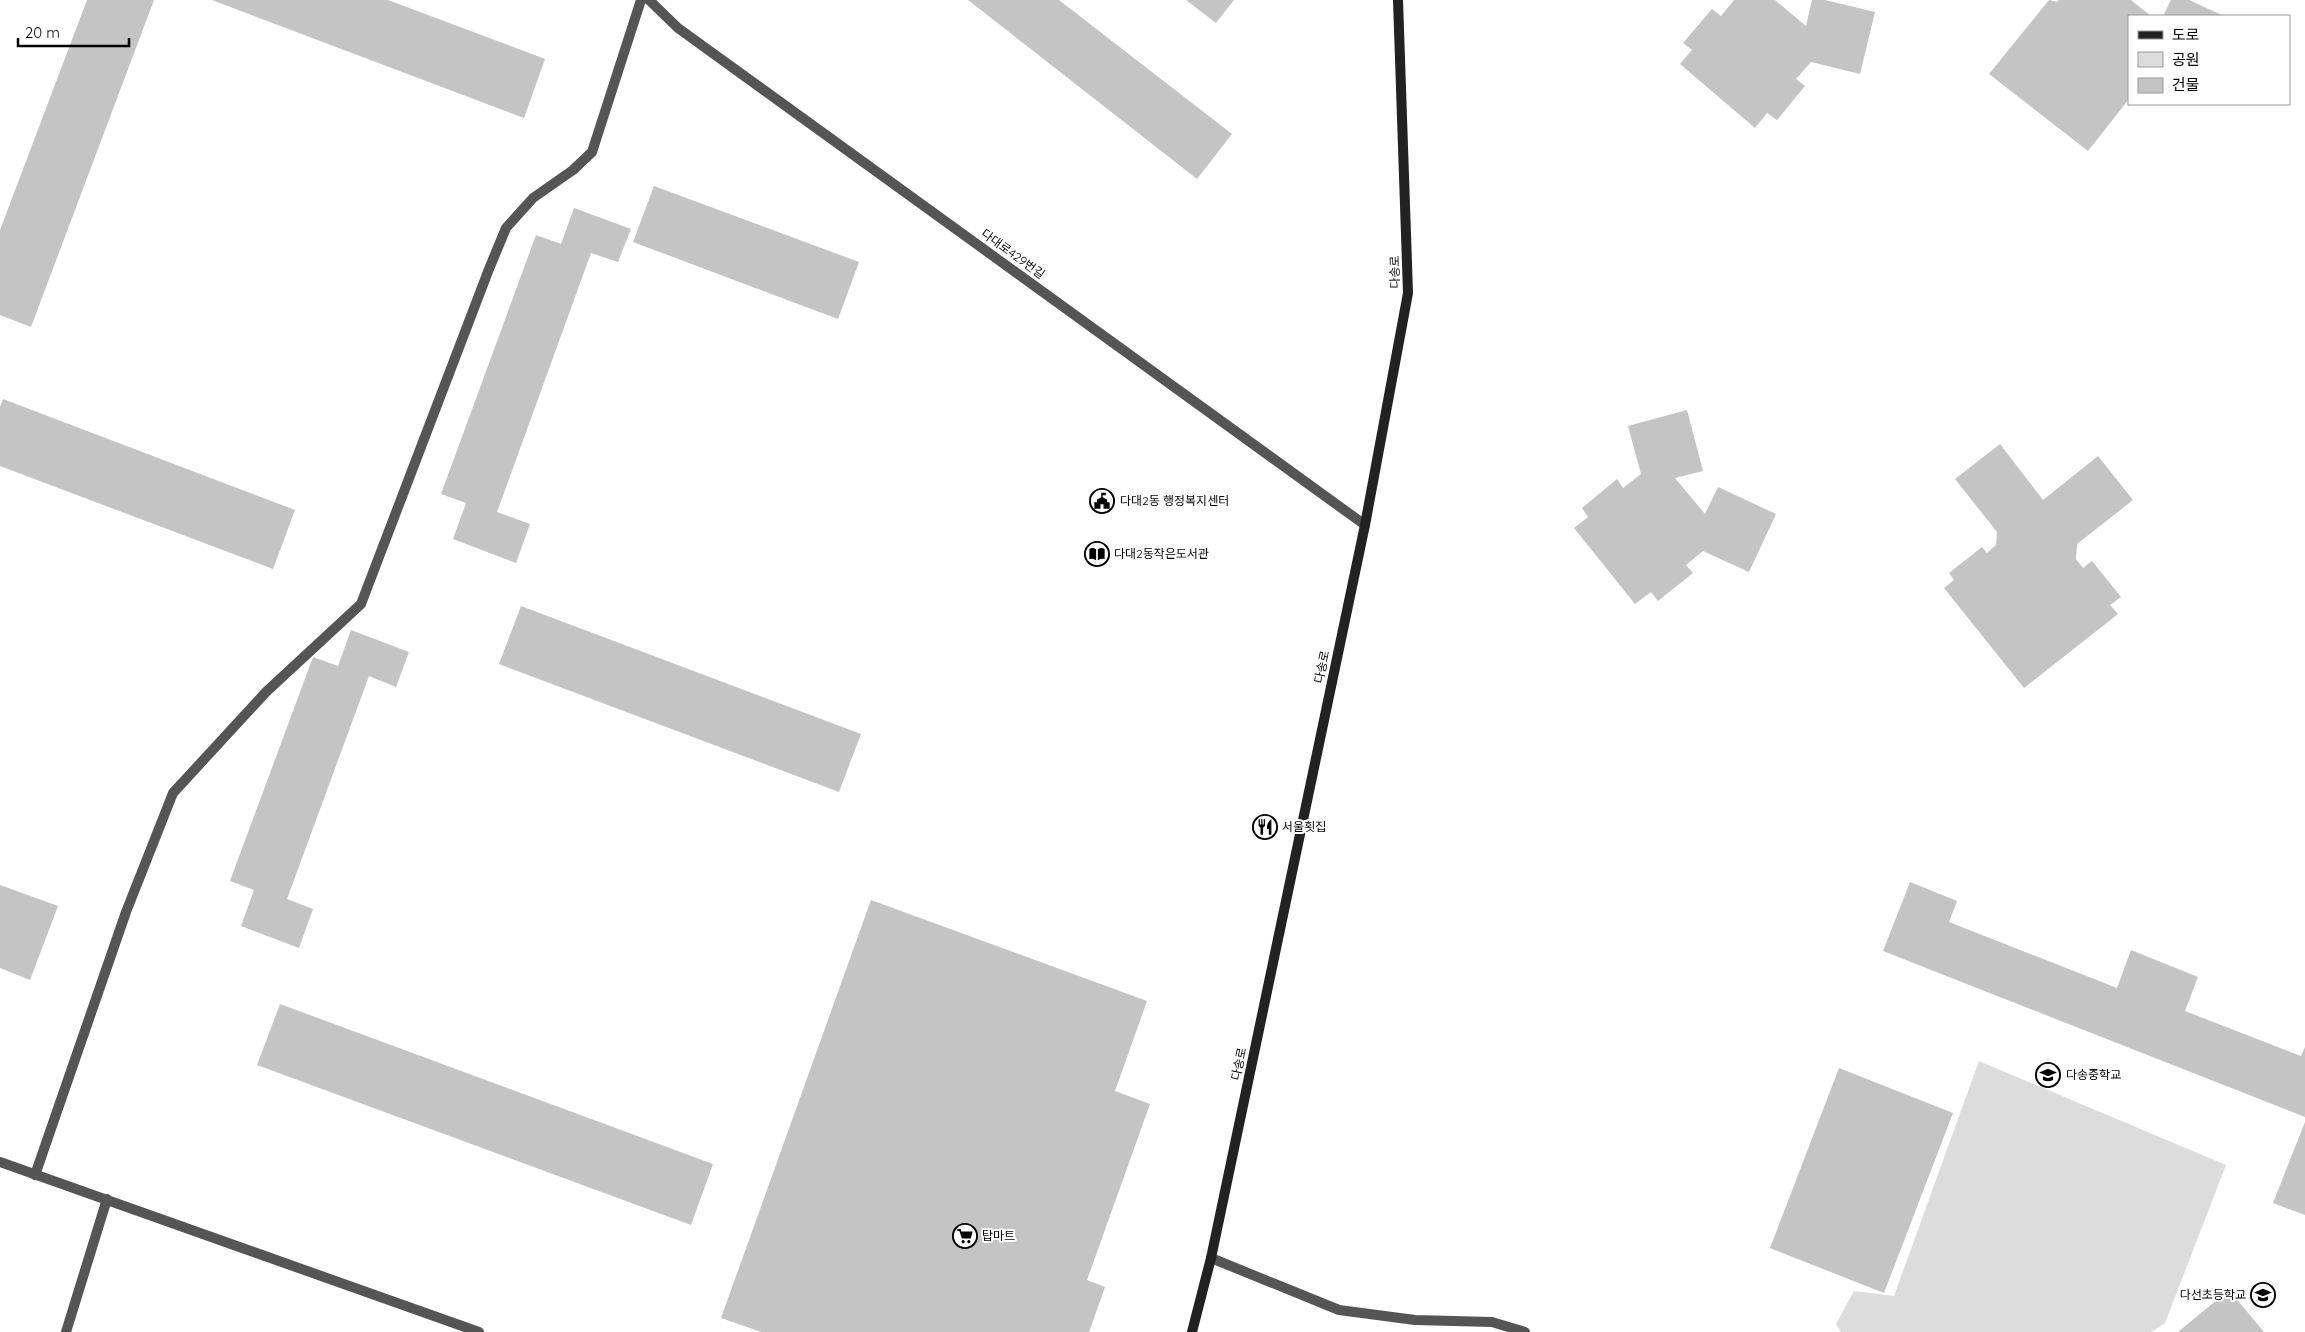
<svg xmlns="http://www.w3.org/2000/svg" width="2305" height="1332" font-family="Quicksand,'Noto Sans KR',sans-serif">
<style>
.green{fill:#dcdcdc}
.building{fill:#c4c4c4}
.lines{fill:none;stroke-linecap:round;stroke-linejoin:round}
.lane{stroke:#555;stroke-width:10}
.street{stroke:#555;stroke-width:10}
.secondary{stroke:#222;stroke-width:10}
.labels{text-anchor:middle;stroke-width:4;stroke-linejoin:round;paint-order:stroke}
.street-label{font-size:12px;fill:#000;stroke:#fff}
.poi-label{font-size:12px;fill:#000;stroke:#fff;text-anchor:start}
</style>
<rect width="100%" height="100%" fill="#fff"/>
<path class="green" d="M1979 1061 2226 1165 2165 1323 2151 1332H1841L1836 1324 1854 1291 1894 1296Z"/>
<path class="building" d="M87 0H154L31 327 0 315V230Z
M212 0H388L545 59 524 118Z
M968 0H1059L1232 134 1197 179Z
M1186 0H1234L1216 23Z
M1734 0H1775L1806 26 1812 0H1825L1875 12 1860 74 1811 62 1796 79 1805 86 1777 120 1767 113 1755 128 1680 64 1692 50 1683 43 1712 9 1721 16Z
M2049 0 2057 2 2059 0H2131L2151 16H2129V99L2088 151 1989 74Z
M2171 0H2189L2224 16H2163Z
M654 186 859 262 838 319 633 242Z
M574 208 631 229 618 262 591 253 497 512 530 524 516 563 453 539 466 503 441 494 536 235 561 244Z
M3 399 295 510 273 569 0 466V407Z
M1687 410 1703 471 1675 478 1705 514 1718 487 1776 514 1749 572 1703 551 1686 565 1693 573 1658 601 1651 592 1635 604 1574 528 1588 517 1582 508 1617 479 1623 488 1641 474 1628 426Z
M2000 444 2043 500 2098 456 2133 500 2077 544 2076 559 2083 568 2092 561 2121 597 2110 605 2118 614 2024 688 1944 588 1954 580 1949 573 1982 547 1987 553 1996 545 1997 532 1955 479Z
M521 606 861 734 839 792 499 664Z
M351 630 409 652 396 687 369 676 287 899 313 909 299 948 241 926 254 890 230 881 313 657 338 666Z
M1910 882 1957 901 1949 922 2117 988 2131 950 2198 977 2185 1011 2301 1056 2305 1047V1117L1883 951Z
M0 885 58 906 30 980 0 968Z
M871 900 1147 1001 1115 1091 1150 1104 1087 1280 1105 1287 1089 1332H761L721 1318Z
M280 1004 713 1164 691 1225 257 1065Z
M1839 1068 1953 1113 1884 1293 1770 1248Z
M2305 1122V1215L2273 1203Z
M2229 1290 2264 1332H2178Z"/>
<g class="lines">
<path class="lane" d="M35 1175 126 912 173 793 266 692 361 604 489 269 506 228 533 198 573 170 592 152 641 0
M1211 1258 1339 1310 1415 1320 1492 1322 1525 1332"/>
<path class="street" d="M649 0 678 28 1365 525
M0 1162 479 1332
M66 1332 107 1199"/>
<path class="secondary" d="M1192 1332 1211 1258 1365 525 1408 293 1398 0"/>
</g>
<defs>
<symbol id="civic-ring" viewBox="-11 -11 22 22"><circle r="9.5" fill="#fff" stroke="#000" stroke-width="1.5"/><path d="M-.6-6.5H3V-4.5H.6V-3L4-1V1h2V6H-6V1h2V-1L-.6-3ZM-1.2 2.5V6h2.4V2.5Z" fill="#000"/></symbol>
<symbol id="library-ring" viewBox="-11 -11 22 22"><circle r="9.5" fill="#fff" stroke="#000" stroke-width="1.5"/><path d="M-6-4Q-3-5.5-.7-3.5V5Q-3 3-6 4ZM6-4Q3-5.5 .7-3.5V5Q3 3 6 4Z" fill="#000"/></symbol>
<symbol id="restaurant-ring" viewBox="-11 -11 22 22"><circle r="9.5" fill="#fff" stroke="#000" stroke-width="1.5"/><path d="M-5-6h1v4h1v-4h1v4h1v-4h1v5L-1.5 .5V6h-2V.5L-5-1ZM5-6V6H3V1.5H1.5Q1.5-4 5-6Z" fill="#000"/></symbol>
<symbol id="school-ring" viewBox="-11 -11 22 22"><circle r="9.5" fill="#fff" stroke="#000" stroke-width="1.5"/><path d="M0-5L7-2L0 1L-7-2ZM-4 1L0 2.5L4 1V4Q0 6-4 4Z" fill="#000"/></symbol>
<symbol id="supermarket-ring" viewBox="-11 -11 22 22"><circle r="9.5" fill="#fff" stroke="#000" stroke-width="1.5"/><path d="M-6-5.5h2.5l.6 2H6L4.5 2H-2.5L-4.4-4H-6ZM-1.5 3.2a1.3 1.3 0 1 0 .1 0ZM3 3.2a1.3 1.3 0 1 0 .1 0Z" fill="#000"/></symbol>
</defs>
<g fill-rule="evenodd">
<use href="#civic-ring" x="1088" y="487" width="28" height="28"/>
<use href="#library-ring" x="1083" y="540" width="28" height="28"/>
<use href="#restaurant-ring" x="1251" y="813" width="28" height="28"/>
<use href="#school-ring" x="2034" y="1061" width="28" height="28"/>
<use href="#supermarket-ring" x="951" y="1222" width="28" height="28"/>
<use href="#school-ring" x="2249" y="1281" width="28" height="28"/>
</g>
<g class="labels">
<g class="street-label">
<text transform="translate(1013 254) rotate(36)" y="4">다대로429번길</text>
<text transform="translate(1395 272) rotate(-91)" y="4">다송로</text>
<text transform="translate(1322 667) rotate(-78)" y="4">다송로</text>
<text transform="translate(1239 1064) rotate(-78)" y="4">다송로</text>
</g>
<g class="poi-label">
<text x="1120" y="505">다대2동 행정복지센터</text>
<text x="1114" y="558">다대2동작은도서관</text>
<text x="1282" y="831">서울횟집</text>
<text x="2066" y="1079">다송중학교</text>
<text x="982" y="1240">탑마트</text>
<text x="2246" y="1299" text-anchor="end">다선초등학교</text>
</g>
</g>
<rect x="2128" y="15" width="162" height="90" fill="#ffffff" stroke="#999999"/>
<rect x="2138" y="31" width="25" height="8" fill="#222222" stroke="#999999"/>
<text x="2172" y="40" font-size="15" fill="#000000">도로</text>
<rect x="2138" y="52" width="25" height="15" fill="#dcdcdc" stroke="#999999"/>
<text x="2172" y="65" font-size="15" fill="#000000">공원</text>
<rect x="2138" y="78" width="25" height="15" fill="#c4c4c4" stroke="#999999"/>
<text x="2172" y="90" font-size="15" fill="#000000">건물</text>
<path d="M18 38v8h111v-8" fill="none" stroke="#000000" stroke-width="2.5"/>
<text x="25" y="38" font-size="15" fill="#000000" stroke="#ffffff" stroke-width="4" paint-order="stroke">20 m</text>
</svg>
